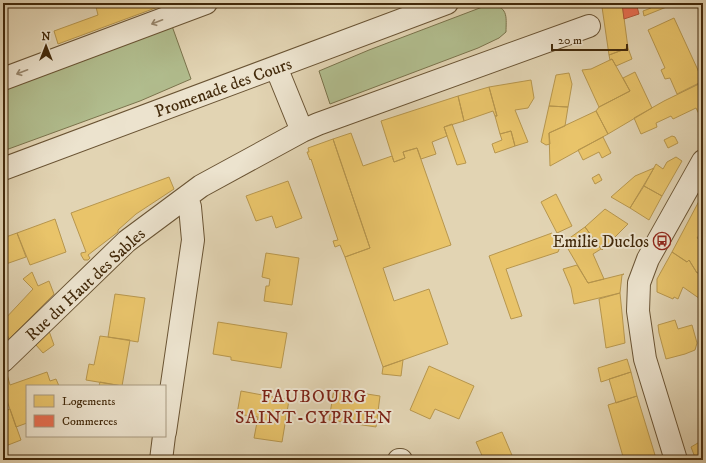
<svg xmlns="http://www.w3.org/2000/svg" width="706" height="463" font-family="'IM FELL DW Pica',serif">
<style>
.green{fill:#b1bd8e;stroke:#7a734c}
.homes{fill:#e9c46a;stroke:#b7964d}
.shops{fill:#e76f51;stroke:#b65a3c}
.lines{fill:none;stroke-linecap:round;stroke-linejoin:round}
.minor-casing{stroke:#6a5434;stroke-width:24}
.minor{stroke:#ece3ce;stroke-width:22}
.oneway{stroke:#97866c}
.labels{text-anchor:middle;stroke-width:4;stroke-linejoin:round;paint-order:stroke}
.street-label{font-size:17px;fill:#42290a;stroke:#ece3ce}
.poi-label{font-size:17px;fill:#42290a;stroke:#ece3ce;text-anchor:end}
.neighbourhood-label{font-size:18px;letter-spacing:1px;fill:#7a1f14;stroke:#ece3ce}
</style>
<rect width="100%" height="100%" fill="#e2d4b3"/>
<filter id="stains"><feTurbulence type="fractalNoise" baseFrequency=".005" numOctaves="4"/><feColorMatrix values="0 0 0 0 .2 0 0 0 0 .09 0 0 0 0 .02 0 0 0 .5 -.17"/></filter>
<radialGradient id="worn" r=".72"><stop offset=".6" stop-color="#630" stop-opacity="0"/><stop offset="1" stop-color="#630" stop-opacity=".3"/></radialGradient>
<path class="green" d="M492 5C509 7 506 19 506 32L499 38 478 48 330 104 319 71 369 50 485 6Z
M172 26 191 79 140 101 3 151V89Z"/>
<path class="homes" d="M108 3H140V4L145 3H169L58 44 54 31 98 15 96 7Z
M622 3 628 48 609 55 602 7Z
M649 3H667L669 6 644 16 643 11 651 8Z
M674 18 703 81 677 94 670 78 665 79 661 70 665 68 648 30Z
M628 48 632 59 616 66 612 59 610 60 609 55Z
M612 59 630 91 599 107 582 70 591 69Z
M635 72 652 108 608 134 596 111 599 107 630 91 623 78Z
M569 73 572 84 568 107 549 106 556 75Z
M531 80 534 98 528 108 515 110 528 142 515 146 511 131 500 134 495 116H497L489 87Z
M703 82V122L696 108 673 119 671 116 656 123 657 127 641 134 634 118 664 101Z
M489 87 497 116H495L493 111 464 121 458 96Z
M458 96 464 121 444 127 447 136 432 142 436 154 421 159 417 148 403 152 405 158 394 162 381 121Z
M549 106 568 107 565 126 549 133 550 144 546 145 541 142Z
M596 111 608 134 550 166 549 133Z
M452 124 466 163 457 165 444 127Z
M511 131 515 146 495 153 492 144 502 140 500 134Z
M351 133 363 166 392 156 394 162 405 158 403 152 417 148 451 245 383 268 394 301 429 289 448 344 383 367 345 257 370 248 333 139Z
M672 136 675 137 678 143 668 148 664 140Z
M603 137 611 153 602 158 599 152 583 160 578 150Z
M333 139 370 248 345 257 340 245 335 247 333 241 338 240 311 159 310 160 307 152H309L308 148Z
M676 157 682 161 662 196 644 186 656 164 663 169 667 162Z
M654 168 630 208 611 197 635 176Z
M599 174 602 180 595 184 592 178Z
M169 177 174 189 136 214 118 230V232L88 255 90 258 88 260H84L81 255V253L86 252 71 213Z
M288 181 302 218 276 228 272 216 256 221 246 196Z
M644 186 662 196 649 220 630 208Z
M703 193V212L698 203Z
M556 194 572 226 557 233 541 202Z
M698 203 703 212V230L697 238 703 242V265L701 268 703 271V278L699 272 697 273 689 260 687 262 672 252Z
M605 209 628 224 602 250 585 227Z
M55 219 66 252 30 265 17 233Z
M585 227 601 249 593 254 604 279 588 283 564 242Z
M17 233 26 257 3 265V238Z
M552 233 560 247 558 252 506 269 522 316 511 319 489 256Z
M672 252 687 262 689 260 697 273 699 272 703 278V301L683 287 678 299 674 297 673 299 657 292V279Z
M266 253 299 258 292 305 264 301 266 286H269L270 279 262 277Z
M577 265 588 283 624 274 622 275 620 293 574 304 571 288 563 269Z
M32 272 38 286 49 281 54 294 9 339 3 325V321L33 289 23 279Z
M620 293 625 343 606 348 599 299Z
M115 294 145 298 138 342 108 337Z
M675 320 678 329 692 325 697 343 695 350 685 354 666 359 659 333 658 325Z
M218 322 287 333 281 368 231 360V357L213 354Z
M49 331 54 345 43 353 36 345Z
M100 336 130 340 122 386 86 380 89 364 94 365Z
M627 359 631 372 601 382 598 368Z
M403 360 401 376 382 374 383 367Z
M429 366 474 386 459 419 435 409 430 419 410 410Z
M47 372 50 381 56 379 59 386H27V423L16 427 3 389V378L7 374 10 385Z
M631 372 637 396 616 403 609 379Z
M100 382 122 386H99Z
M334 389 380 396 376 427 329 420Z
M241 391 289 400 282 442 254 438 258 417 237 414Z
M637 396 655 455 640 460H624L608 405Z
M10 409 21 440 3 447V412Z
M502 432 514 460H484L476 442Z
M703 440V460H696L691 447Z"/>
<path class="shops" d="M622 3H636L639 14 624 19Z"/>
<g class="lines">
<defs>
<path id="minor" d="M276 67 302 131
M3 79 206 3
M3 169 447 3
M3 361 127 241 201 186 302 131 318 124 589 26
M165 432 193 240 190 207 187 197
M161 460 164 436
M399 460H401
M676 460 645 359 638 311 639 283 648 259 703 161"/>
</defs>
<use href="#minor" class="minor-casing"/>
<use href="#minor" class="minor"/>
</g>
<defs><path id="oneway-shaft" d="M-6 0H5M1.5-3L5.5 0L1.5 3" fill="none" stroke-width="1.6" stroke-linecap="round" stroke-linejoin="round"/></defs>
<g class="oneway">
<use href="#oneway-shaft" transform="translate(157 22) rotate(159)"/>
<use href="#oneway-shaft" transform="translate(22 72) rotate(159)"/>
</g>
<defs>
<symbol id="bus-ring" viewBox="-11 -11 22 22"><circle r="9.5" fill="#ece3ce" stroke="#8f2418" stroke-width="1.5"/><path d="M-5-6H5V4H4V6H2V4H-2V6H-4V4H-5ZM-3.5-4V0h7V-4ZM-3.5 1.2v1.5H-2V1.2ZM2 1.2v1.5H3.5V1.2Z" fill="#8f2418"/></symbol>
</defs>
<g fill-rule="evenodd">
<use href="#bus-ring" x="652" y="231" width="20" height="20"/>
</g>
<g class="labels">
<g class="street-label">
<text transform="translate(223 87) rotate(-20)" y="6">Promenade des Cours</text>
<text transform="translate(85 284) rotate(-43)" y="6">Rue du Haut des Sables</text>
</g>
<g class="poi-label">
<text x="649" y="247">Emilie Duclos</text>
</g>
<g class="neighbourhood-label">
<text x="314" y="402">FAUBOURG<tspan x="314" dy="21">SAINT-CYPRIEN</tspan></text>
</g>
</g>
<rect width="706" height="463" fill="none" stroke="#e2d4b3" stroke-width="16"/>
<rect x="4" y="4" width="698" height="455" fill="none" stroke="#42290a" stroke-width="2"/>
<rect x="8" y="8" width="690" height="447" fill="none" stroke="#42290a"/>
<rect x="26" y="385" width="140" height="52" fill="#ece3ce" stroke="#a89980"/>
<rect x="34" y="395" width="20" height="12" fill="#e9c46a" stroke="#a89980"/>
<text x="62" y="405" font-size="12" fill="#42290a">Logements</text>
<rect x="34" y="415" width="20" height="12" fill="#e76f51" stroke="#a89980"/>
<text x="62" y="425" font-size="12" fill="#42290a">Commerces</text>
<g transform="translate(46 46)" stroke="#ece3ce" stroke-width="3" paint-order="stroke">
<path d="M0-3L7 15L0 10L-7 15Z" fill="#42290a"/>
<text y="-6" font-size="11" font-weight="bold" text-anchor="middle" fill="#42290a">N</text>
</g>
<path d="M552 44v6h75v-6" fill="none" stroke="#42290a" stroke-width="2"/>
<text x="558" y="44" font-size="12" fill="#42290a" stroke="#ece3ce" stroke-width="3" paint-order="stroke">20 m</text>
<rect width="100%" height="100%" filter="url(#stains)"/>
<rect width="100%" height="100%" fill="url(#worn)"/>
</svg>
